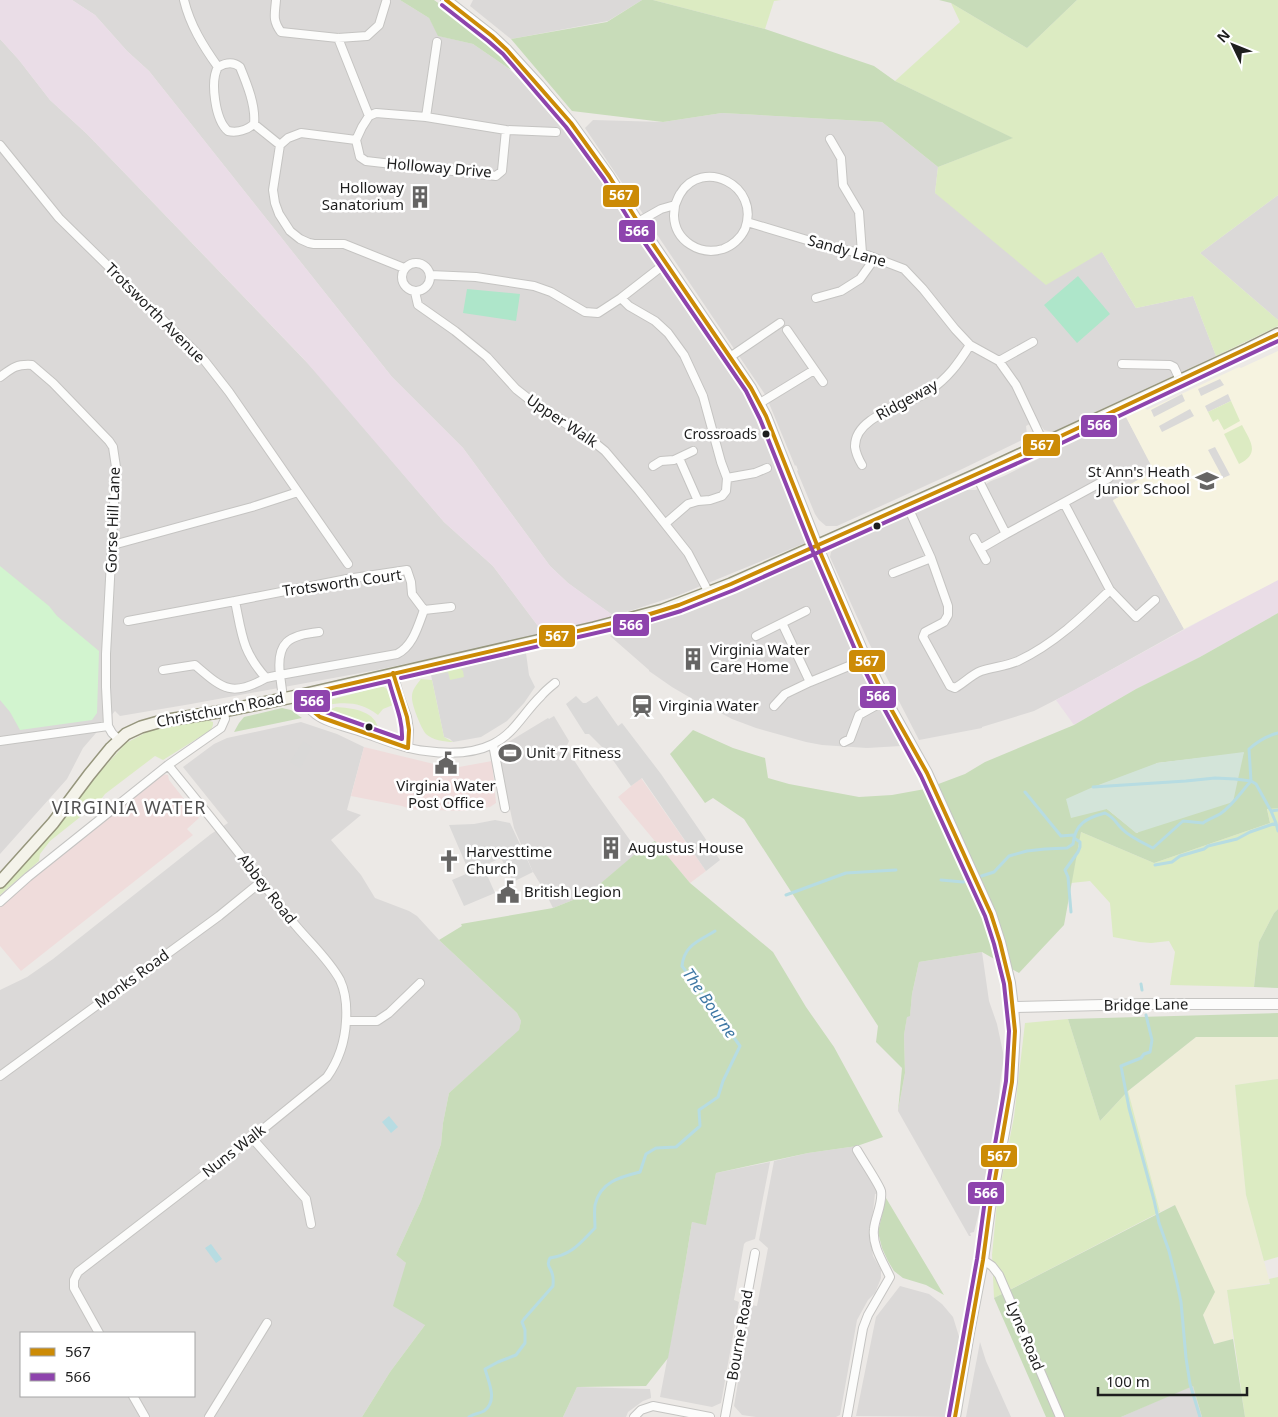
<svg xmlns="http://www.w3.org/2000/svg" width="1278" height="1417" font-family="'Noto Sans',sans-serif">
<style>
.residential{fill:#dbd9d8;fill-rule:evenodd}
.commercial{fill:#efdcdb}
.industrial{fill:#eadde7}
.education{fill:#f6f3e0}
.religious{fill:#dad9d8}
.farmland{fill:#eeedd8}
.grass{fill:#dcebc2}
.forest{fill:#c8dcb9;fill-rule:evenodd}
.wetland{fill:#d3e4d9}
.park{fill:#d2f4cf}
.pitch{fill:#aee6ca}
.water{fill:#b7dce2}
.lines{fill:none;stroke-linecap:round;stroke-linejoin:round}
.stream{stroke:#b7dce2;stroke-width:3}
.minor-casing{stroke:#c5c4c2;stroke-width:10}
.tertiary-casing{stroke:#c5c4c2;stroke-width:12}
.secondary-casing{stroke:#96967d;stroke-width:14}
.minor{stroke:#fcfcfb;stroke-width:8}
.tertiary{stroke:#fcfcfb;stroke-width:10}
.secondary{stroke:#f4f3ea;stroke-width:11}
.bus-1-casing{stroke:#fff;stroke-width:8}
.bus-2-casing{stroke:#fff;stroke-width:8}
.bus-1{stroke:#cc8b06;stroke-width:4}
.bus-2{stroke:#8e44ad;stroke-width:4}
.bus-dot{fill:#1e1e1e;stroke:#fff;stroke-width:2}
.labels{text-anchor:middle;stroke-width:5;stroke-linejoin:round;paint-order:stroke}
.bus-label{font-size:14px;fill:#1e1e1e;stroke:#fff;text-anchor:end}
.street-label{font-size:15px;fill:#1e1e1e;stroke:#fff}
.poi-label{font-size:15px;fill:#1e1e1e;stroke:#fff;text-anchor:start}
.water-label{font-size:16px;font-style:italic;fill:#3f78a4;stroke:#fff}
.quarter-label{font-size:18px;letter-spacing:1px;fill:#515151;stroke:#fff}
.line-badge{stroke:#fff;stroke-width:2}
.badge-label{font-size:14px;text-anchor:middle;font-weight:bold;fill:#fff}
</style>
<rect width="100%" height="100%" fill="#ece9e6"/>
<path class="residential" d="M72 0H400L429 18 439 36 473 44 508 68 562 117 574 140 665 268 752 397 810 541 679 595 614 616 594 602 568 583 550 566 463 448 392 377 149 71 127 51 95 15Z
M473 0H642L608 21 511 39 470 6Z
M0 39 19 60 50 100 87 134 318 374 444 522 493 566 544 634 377 670 191 704 120 716 115 711 83 748 67 779 0 854Z
M722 113 882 122 938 167 935 193 1102 252 1136 308 1193 296 1216 356 1053 432 1044 430 1037 420 1026 426 1027 434 1024 439 958 471 837 526H826L819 520 815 514 797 471 798 470 796 465 795 466 766 396 585 128 593 120 663 122Z
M1278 195V320L1200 253Z
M1126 417 1155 471 1117 492 1119 497 1113 501 1184 629 1073 691 1034 711 982 727V728L919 740 868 641 830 557 831 552 836 547 965 490H976L991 481 1004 476 1107 424Z
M811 558 815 562 870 681 881 700 882 706 901 746 867 748 822 745 806 742 756 728 732 719 715 710 713 711 672 687 649 671V670L610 636 627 631V629L685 611Z
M554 716 569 741 566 748 587 780 637 850 635 855 588 894 553 908 544 890 533 872 514 828 497 749 548 718 549 719Z
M301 722 337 734 364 747 347 810 361 815 331 840 361 875 375 898 409 911 417 916 439 940 517 1013 521 1021 519 1031 449 1093 443 1123 441 1144 421 1201 396 1255 406 1263 425 1325 390 1372 362 1417H0V990L27 977 53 959 211 834 228 823 183 767 214 744 227 738ZM21 1333H194V1396H21Z
M982 952 989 1001 997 1024 1004 1057 1000 1083 995 1149 974 1232 970 1233 971 1236H969L898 1111 905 1073 904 1035 907 1016 910 1015 912 994 919 962Z
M857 1146 886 1191 875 1194 873 1212 869 1230 873 1256 881 1270V1278L875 1293 868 1300 857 1320 840 1415 836 1417H756L742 1415 734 1406 751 1305 757 1306 768 1248 759 1240 774 1161 808 1153Z
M770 1162 755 1239 746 1242 744 1244 734 1300 739 1302 721 1403 712 1407 660 1397 684 1271 692 1222 706 1224 716 1173Z
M900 1286 929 1294 942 1304 953 1317 961 1343 957 1363 959 1364 949 1417 856 1416 876 1317Z
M980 1342 986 1361 1011 1417H966Z
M1193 1385 1202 1417H1121Z
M577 1387 650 1389 651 1396V1398L643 1401 628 1412 626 1417H563Z"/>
<path class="commercial" d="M364 747 438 765 459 767 492 761 496 803 490 807 461 811 410 809 402 806 351 796Z
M162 774 168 775 169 780 199 818 187 829 193 835 21 971 0 946V904Z
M641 778 706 871 690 883 618 797Z"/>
<path class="industrial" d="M0 0H72L95 15 127 51 149 71 392 377 463 448 550 566 568 583 614 616 544 634 493 566 444 522 303 358 87 134 50 100 19 60 0 39Z
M1278 580V613L1200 657 1136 689 1074 725 1056 700 1233 603Z"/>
<path class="education" d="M1278 351V580L1184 629 1113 500 1119 497 1116 492 1154 471 1126 417 1145 408 1147 410 1239 367 1241 368Z"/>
<path class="religious" d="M1220 379 1224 385 1201 396 1198 389Z
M1182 394 1185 401 1154 417 1151 410Z
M1228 394 1231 401 1208 412 1205 406Z
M1190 409 1194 416 1162 432 1159 426Z
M1215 447 1230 475 1223 478 1208 450Z
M526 653 529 675 535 687 524 703 507 721 481 737 453 742 450 739 444 737 431 675Z
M576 696 583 703H586L597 696 618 726 622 723 661 774 720 860 706 871 642 778 631 786 608 753 589 734H585L566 704Z
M303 741 312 747 300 768 290 762Z
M495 820 510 823 533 872 513 882 501 858 483 866 495 893 464 906 452 880 466 874 464 869 467 867 449 825 474 824Z"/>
<path class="farmland" d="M1196 1037H1278V1079L1235 1085 1246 1195 1270 1283 1227 1290 1233 1339 1215 1344 1203 1315 1174 1205 1160 1212 1128 1091Z"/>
<path class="grass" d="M653 0H781L774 1 765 29Z
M1077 0H1278V195L1200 253 1278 320V326L1216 356 1193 296 1136 308 1102 252 1046 285 935 193 938 167 1012 138 895 81 960 22 951 3 1027 48Z
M1231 401 1240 421 1224 430 1218 419 1213 422 1208 412Z
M1242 425C1250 441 1261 453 1239 464L1224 434Z
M458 666 463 671 464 677 450 680 448 672 425 676 426 673Z
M421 679 432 680 444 737 453 742C445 742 432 740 426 734 421 728 411 704 412 696 412 690 417 684 421 679Z
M382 686 387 689 393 705 383 709 378 715C360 702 347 702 326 705V701Z
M336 707C351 708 373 710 378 727L329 710Z
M204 719 213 722V725L211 730 163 760 155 756 105 794 99 802 50 841 40 854 39 861 0 895V889L56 828 99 773 126 743 145 733 162 727Z
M1267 808H1278V909L1274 913 1259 942 1254 987 1170 985 1175 952 1169 941 1151 943 1140 942 1113 937 1110 903 1090 881 1071 883 1081 832 1154 863 1270 823Z
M1068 1019 1100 1121 1128 1091 1160 1212 994 1298 992 1255 997 1203 1014 1117 1025 1023Z
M1278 1079V1257L1264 1261 1246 1195 1235 1085Z
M1278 1277V1417H1245L1227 1290 1270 1284 1269 1279Z"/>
<path class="forest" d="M400 0H434L485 36 504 52 527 78 508 68 473 44 438 36 429 18Z
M642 0H653L765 29 874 66 895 81 1013 138 938 167 882 122 722 113 663 122 572 111 511 39 607 22Z
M939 0H1077L1027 48 951 3Z
M1278 613V808L1267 809 1270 823 1154 863 1081 832 1064 925 1019 973 982 952 919 962 912 994 910 1016 907 1017 904 1035 905 1073 898 1111 902 1068 876 1042 878 1026 744 819 713 798 705 803 670 754 693 730 733 748 765 758 768 778 789 784 859 797 892 795 925 789 965 774 985 762 1074 725 1136 689 1200 657ZM1244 753 1137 833 1107 809 1157 763Z
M282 708 291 710 302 718 234 732 239 723 244 717Z
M655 841 690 883 773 952 806 1007 834 1047 883 1137 857 1146 808 1153 716 1173 706 1225 692 1222 684 1271 668 1358 646 1386 577 1387 563 1417H362L390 1372 425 1325 393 1306 406 1263 396 1255 421 1201 441 1144 443 1123 449 1093 519 1030 521 1021 517 1013 439 940 462 926 461 924 553 908 588 894 634 855 637 850Z
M1278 909V988L1254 987 1259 942 1274 913Z
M1278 1013V1037H1196L1128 1091 1100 1121 1068 1019Z
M886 1198 944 1295 926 1285 903 1278 894 1271 888 1261 882 1248 878 1232Z
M1175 1205 1215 1292 1203 1315 1214 1344 1233 1339 1245 1417H1202L1193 1386 1121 1417H1046L994 1298Z"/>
<path class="wetland" d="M1244 752 1233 802 1136 833 1107 809 1071 818 1066 799 1093 787 1157 763Z"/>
<path class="park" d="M0 566 49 606 57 616 99 651 97 713 92 720 20 730 10 712 0 700Z"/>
<path class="pitch" d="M1078 276 1110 314 1077 343 1044 305Z
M467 289 520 294 516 321 463 313Z"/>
<path class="water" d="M389 1116 398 1127 391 1133 382 1122Z
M211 1244 222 1259 216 1263 205 1248Z"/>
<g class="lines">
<path class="stream" d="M1093 787 1186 781 1215 778 1235 779 1251 781 1249 749C1258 741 1266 736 1278 733
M1025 792 1061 836 1074 835
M1276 823 1278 831
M1155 865 1172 862 1180 856 1204 849 1208 846 1237 839 1250 832 1276 823 1271 811
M941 880 963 882 994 872 1009 856 1027 851 1045 849 1067 848 1073 844C1075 824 1086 818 1105 813 1115 818 1115 822 1122 829 1130 837 1143 843 1153 848L1183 821 1203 823C1208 819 1215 817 1220 814 1233 805 1241 792 1251 781L1256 784 1271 811 1278 810
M786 895 846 873 896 870
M1071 912 1068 877 1065 870 1078 852 1080 847V842L1074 838
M1141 984 1142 990
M1146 1015 1152 1040 1150 1052 1144 1054 1141 1058 1121 1066 1129 1108 1154 1200 1159 1223 1169 1251 1177 1283 1181 1302 1186 1358 1190 1384 1200 1417
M469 1417C474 1413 479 1414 484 1411 498 1401 489 1383 485 1369L498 1362 516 1355 525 1343V1330L522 1322 524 1319 553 1286C553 1282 554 1278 552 1273 550 1267 546 1265 550 1258 572 1255 580 1243 595 1228 595 1221 594 1212 595 1205 600 1182 620 1177 640 1172L646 1154 656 1148 676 1147 700 1126 699 1110 718 1097 723 1081 740 1046 682 966C684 945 699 941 715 931"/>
<defs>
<path id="minor" d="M184 0C190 25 203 46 218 67 210 81 215 120 228 131 237 133 247 130 254 124L280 145
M276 0C275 14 272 20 281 32L338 38 367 36 379 25 386 2
M338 38 369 116
M218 67C225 63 233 61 240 67 247 84 256 106 254 124
M426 117 437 42
M506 130 502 171 496 176 366 161 360 157 356 140 362 127 369 116 376 113 426 117 506 130 556 132
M830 139 841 158 843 185 859 212 862 253
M356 140 301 133 288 138 280 145 273 190 275 203 279 214 290 231 300 239 309 243 314 244H344L404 268
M0 145 59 218 204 360 229 392 298 492 252 507 113 545
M638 222 661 209 675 205C677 201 678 197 680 194 702 157 761 185 745 229 741 238 732 246 723 249 700 256 675 241 674 216 674 212 675 208 675 205
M747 222 837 249 862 253 904 269 923 289 955 329 970 345 999 361 1016 385 1044 444
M402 277a14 14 0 1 1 28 0a14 14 0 1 1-28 0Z
M430 275 476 277 534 286 551 292 585 312 598 313 621 298 666 263
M415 292 418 305 455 331 487 357 516 389 539 407 589 438 605 451 639 491 688 553 709 593
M621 298 629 306 655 321 668 333 684 355 703 396 721 462 727 478 726 491 722 496 710 500 698 501 688 504 666 523
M816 298 841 291 860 279 875 258
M787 330 823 382
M730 357 780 323
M999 361 1033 342
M1122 364 1170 365 1174 367 1180 380
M0 377C12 368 16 364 32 365L53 383 109 441 113 447 116 467 106 654V687L108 726 112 733 119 740
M760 403 814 370
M679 458 698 501
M862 465C859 460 856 454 855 447 854 415 908 406 929 391 948 378 958 364 970 345
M653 466 661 461 674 460 693 451
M976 475 1006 534 1109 478
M727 478 755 473 767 468
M298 492 348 564
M1064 503 1110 590 1136 617 1155 600
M907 505 931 558 948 606V615L944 622 925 632 923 637 950 686 955 688C964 683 971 675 981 671 993 667 1007 666 1018 661 1054 644 1082 617 1110 590
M974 538 986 560
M980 549 1006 534
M893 573 931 558
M424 610 451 607
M128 621 235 601
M782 623 810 682
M756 636 806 611
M163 670 195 665C222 688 231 698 266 678
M393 673 399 695 407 717 409 730 408 748
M302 695C305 703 308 709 315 714 328 724 348 727 364 733 384 740 405 749 426 751 447 754 473 754 493 744 515 733 524 712 541 696 545 691 550 687 555 683
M283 698 280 675 266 678C242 651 242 635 235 601L347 579 407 570 411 582 412 594 424 610C418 626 413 646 397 654L280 675C276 642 289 635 319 632
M774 706 785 694 810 682 866 659
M0 741 108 726
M844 742 850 739 859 715 886 700
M493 744 505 808
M168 765C210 816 251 868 292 921 307 940 328 958 340 980 346 993 347 1007 346 1021
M0 902 28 877 168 765 221 728 225 719 224 711
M0 1076 219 916 262 881
M252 1138 306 1199 311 1224
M983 1260 992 1266 999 1275 1060 1417
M99 1333 74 1288V1280L78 1272 252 1138 327 1077C339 1060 345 1042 346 1021H377L389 1013 420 983
M133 1396 145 1417
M209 1417 267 1323
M634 1417 641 1410 653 1406 710 1417
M725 1417 755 1253
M847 1417 863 1328 868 1315 890 1277C883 1262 872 1246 874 1229 875 1217 883 1204 881 1191 879 1184 862 1159 857 1150"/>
<path id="tertiary" d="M446 0 492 36 507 50 539 85 571 123 609 176 638 222 751 388 766 416 817 545 866 659 886 700 927 773 991 914 1000 942 1010 983 1013 1007 1015 1031 1012 1082 1005 1127 990 1208 983 1260 969 1333 955 1417
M1013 1007 1147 1004H1278"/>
<path id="secondary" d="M0 882 53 823 89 775 111 748 126 734 141 727 162 721 224 711 302 695 594 628 663 610 731 584 976 475 1248 349 1278 334"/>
</defs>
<use href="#minor" class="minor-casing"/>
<use href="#tertiary" class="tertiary-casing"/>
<use href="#secondary" class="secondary-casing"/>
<use href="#minor" class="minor"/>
<use href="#tertiary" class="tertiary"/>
<use href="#secondary" class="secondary"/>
<defs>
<path id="bus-1" d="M446 0 492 36 507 50 571 123 609 176 638 222 751 388 766 416 817 545 866 659 886 700 927 773 991 914 1000 942 1010 983 1015 1031 1012 1082 990 1208 983 1260 955 1417
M393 673 407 717 409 730 408 748
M302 695 647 615 679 605 731 584 1044 444 1278 334
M302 695 309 708 320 717 408 748"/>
<path id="bus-2" d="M442 5 488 41 503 54 566 127 604 179 633 226 746 391 760 419 811 547 860 661 881 703 921 776 985 916 994 944 1004 984 1009 1031 1006 1081 984 1207 977 1259 949 1416
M401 678 648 621 681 611 734 590 1047 450 1278 341
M389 681C394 701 403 719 402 739L323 711 314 704 311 699Z"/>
</defs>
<use href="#bus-1" class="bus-1-casing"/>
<use href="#bus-2" class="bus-2-casing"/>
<use href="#bus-1" class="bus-1"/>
<use href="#bus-2" class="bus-2"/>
</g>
<defs>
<symbol id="building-bare" viewBox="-9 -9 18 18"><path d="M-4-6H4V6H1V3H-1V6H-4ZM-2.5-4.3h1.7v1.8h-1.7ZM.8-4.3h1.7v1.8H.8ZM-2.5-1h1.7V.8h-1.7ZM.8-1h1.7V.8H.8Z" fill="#666564" stroke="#fff" stroke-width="2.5" paint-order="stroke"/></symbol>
<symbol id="school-bare" viewBox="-9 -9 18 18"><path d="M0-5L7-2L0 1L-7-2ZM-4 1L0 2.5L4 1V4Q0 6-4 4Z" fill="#666564" stroke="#fff" stroke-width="2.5" paint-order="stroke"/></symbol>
<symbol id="station-bare" viewBox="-9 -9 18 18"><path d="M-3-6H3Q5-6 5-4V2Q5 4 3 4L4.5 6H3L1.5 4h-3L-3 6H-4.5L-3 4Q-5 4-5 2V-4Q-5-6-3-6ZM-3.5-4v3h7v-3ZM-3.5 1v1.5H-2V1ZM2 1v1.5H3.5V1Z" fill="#666564" stroke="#fff" stroke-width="2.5" paint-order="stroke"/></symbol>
<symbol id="stadium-bare" viewBox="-9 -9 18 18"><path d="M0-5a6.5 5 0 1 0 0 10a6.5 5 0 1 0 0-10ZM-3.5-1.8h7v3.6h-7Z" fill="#666564" stroke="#fff" stroke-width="2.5" paint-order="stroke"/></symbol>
<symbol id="civic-bare" viewBox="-9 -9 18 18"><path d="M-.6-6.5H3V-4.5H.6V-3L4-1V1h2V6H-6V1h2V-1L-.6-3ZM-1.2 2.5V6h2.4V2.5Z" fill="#666564" stroke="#fff" stroke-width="2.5" paint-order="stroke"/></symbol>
<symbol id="church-bare" viewBox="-9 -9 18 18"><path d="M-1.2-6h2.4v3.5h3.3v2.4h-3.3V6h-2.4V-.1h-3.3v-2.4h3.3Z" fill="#666564" stroke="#fff" stroke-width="2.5" paint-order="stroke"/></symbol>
</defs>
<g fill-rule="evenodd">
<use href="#building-bare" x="404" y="181" width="32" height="32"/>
<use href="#school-bare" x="1191" y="465" width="32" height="32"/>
<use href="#building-bare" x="677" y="643" width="32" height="32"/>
<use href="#station-bare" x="626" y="690" width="32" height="32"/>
<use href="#stadium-bare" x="494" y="737" width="32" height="32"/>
<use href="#civic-bare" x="430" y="747" width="32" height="32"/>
<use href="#building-bare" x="595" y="832" width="32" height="32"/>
<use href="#church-bare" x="433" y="845" width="32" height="32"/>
<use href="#civic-bare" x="492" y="876" width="32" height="32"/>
</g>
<g class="bus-dot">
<circle cx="766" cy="434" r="4.5"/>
<circle cx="877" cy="526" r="4.5"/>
<circle cx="369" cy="727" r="4.5"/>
</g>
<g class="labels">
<g class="bus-label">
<text x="757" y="439">Crossroads</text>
</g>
<g class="street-label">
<text transform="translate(439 168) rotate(5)" y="5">Holloway Drive</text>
<text transform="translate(847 251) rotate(16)" y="5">Sandy Lane</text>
<text transform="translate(155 313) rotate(45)" y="5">Trotsworth Avenue</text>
<text transform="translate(907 400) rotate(-29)" y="5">Ridgeway</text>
<text transform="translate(562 421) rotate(34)" y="5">Upper Walk</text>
<text transform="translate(113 520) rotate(-88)" y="5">Gorse Hill Lane</text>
<text transform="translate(342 583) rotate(-8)" y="5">Trotsworth Court</text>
<text transform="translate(220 710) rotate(-11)" y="5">Christchurch Road</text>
<text transform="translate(267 889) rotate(52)" y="5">Abbey Road</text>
<text transform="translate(132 979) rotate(-36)" y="5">Monks Road</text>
<text transform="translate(1146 1005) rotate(-1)" y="5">Bridge Lane</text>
<text transform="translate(234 1151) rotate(-38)" y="5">Nuns Walk</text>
<text transform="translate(740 1335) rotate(-80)" y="5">Bourne Road</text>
<text transform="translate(1025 1336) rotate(67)" y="5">Lyne Road</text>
</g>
<g class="poi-label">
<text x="404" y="193" text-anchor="end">Holloway<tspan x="404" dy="17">Sanatorium</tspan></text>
<text x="1190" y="477" text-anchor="end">St Ann's Heath<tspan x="1190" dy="17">Junior School</tspan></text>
<text x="710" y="655">Virginia Water<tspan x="710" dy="17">Care Home</tspan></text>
<text x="659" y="711">Virginia Water</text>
<text x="526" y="758">Unit 7 Fitness</text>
<text x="446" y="791" text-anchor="middle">Virginia Water<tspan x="446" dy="17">Post Office</tspan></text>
<text x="628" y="853">Augustus House</text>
<text x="466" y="857">Harvesttime<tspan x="466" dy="17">Church</tspan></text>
<text x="524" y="897">British Legion</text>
</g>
<g class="water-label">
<text transform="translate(710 1003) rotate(55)" y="6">The Bourne</text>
</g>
<g class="quarter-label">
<text x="129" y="814">VIRGINIA WATER</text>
</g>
</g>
<g class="line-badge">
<rect x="602" y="184" width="38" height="24" rx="5" fill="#cc8b06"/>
<rect x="618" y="219" width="38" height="24" rx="5" fill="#8e44ad"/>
<rect x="1080" y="414" width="38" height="24" rx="5" fill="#8e44ad"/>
<rect x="1022" y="433" width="39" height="24" rx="5" fill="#cc8b06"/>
<rect x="612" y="613" width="38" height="24" rx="5" fill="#8e44ad"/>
<rect x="538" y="624" width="38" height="24" rx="5" fill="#cc8b06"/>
<rect x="848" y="649" width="38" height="24" rx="5" fill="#cc8b06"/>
<rect x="859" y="685" width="38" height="24" rx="5" fill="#8e44ad"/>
<rect x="293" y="689" width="38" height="24" rx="5" fill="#8e44ad"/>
<rect x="980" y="1144" width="38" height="24" rx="5" fill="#cc8b06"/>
<rect x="967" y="1181" width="38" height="24" rx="5" fill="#8e44ad"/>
</g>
<g class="badge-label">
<text x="621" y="200">567</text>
<text x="637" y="236">566</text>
<text x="1099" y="430">566</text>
<text x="1042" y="450">567</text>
<text x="631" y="630">566</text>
<text x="557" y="641">567</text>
<text x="867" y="666">567</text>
<text x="878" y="701">566</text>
<text x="312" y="706">566</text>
<text x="999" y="1161">567</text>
<text x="986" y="1198">566</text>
</g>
<rect x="20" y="1332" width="175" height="65" fill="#ffffff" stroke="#a5a5a5"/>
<rect x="30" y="1348" width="25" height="8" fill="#cc8b06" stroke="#a5a5a5"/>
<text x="65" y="1357" font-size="15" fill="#1e1e1e">567</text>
<rect x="30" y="1373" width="25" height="8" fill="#8e44ad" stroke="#a5a5a5"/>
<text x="65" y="1382" font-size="15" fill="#1e1e1e">566</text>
<g transform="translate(1233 45) rotate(313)" stroke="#ffffff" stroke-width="4" paint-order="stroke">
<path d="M0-4L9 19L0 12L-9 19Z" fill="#1e1e1e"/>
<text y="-8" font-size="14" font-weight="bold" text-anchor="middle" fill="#1e1e1e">N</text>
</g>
<path d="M1098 1387v8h149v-8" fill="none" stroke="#1e1e1e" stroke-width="2.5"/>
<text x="1106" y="1387" font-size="15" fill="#1e1e1e" stroke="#ffffff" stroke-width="4" paint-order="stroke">100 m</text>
</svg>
